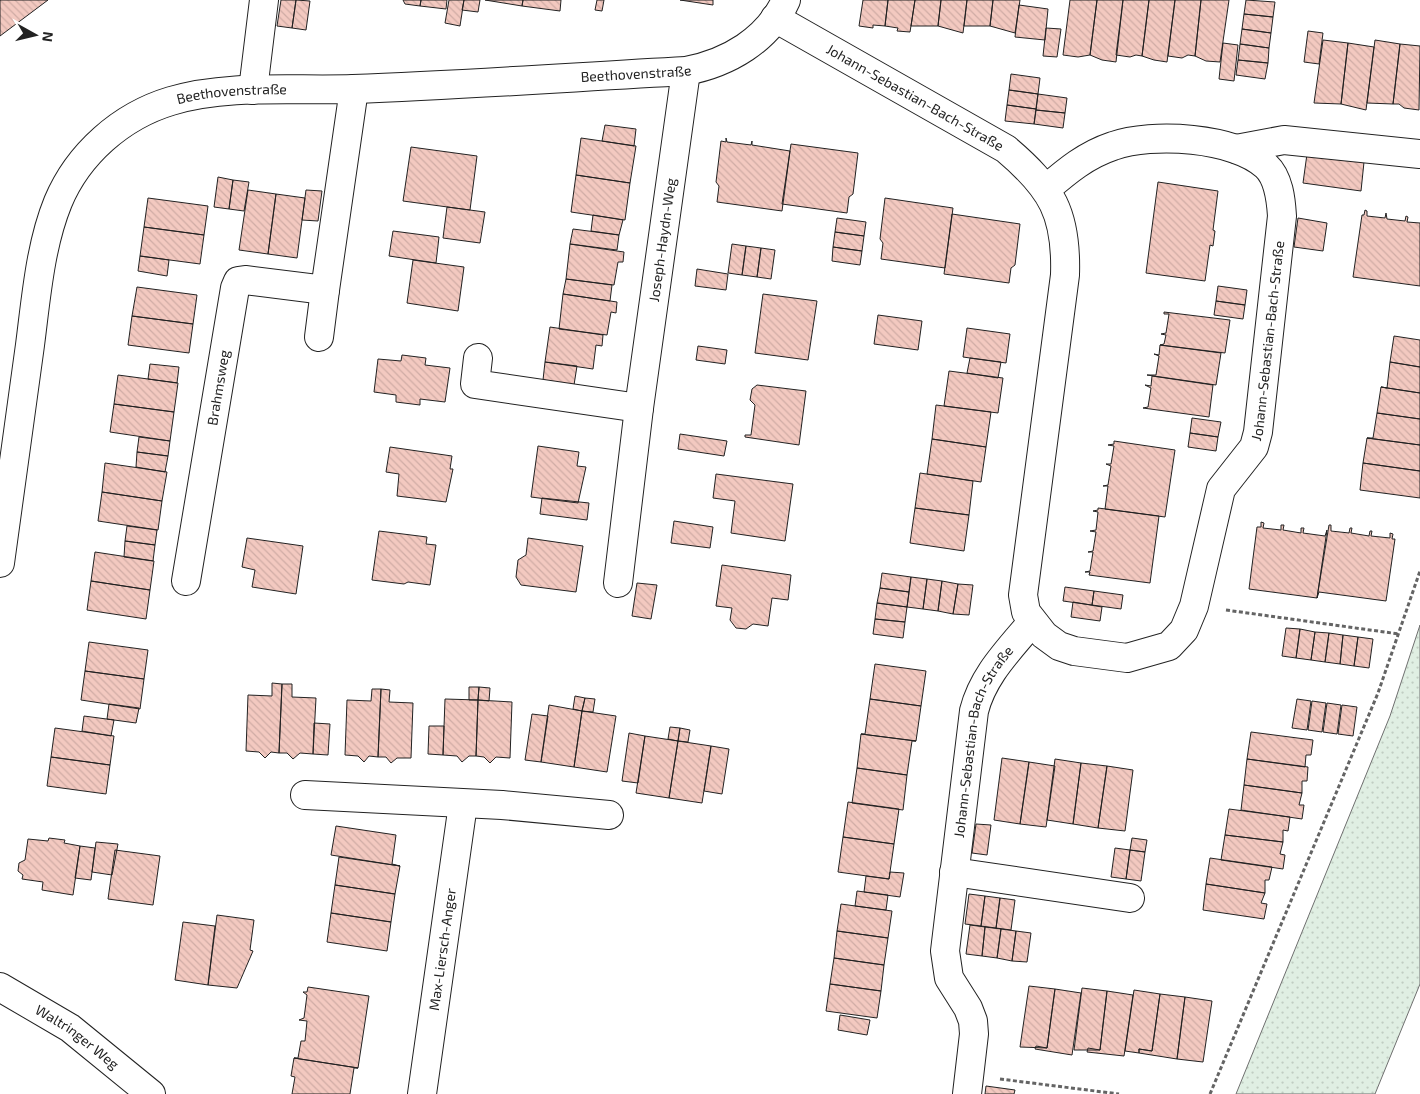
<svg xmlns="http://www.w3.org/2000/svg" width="1420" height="1094" font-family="'Exo 2',sans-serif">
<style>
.grass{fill:url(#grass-dots);stroke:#6f6f6f}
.building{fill:url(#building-back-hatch);stroke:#222}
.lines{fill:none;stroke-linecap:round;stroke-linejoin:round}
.minor-casing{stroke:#222;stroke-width:30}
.path{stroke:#646464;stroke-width:3;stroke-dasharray:4 2.5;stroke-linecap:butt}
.minor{stroke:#fff;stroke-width:28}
.labels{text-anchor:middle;stroke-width:4;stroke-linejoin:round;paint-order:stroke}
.street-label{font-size:14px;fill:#222;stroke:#fff}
</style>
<defs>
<pattern id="grass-dots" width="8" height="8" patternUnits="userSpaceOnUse" patternTransform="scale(1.25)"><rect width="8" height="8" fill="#e0efe3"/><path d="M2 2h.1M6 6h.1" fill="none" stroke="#c0cdc2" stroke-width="1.8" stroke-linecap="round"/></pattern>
<pattern id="building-back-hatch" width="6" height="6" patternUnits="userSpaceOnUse" patternTransform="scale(1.25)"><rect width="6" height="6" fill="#f3c9c0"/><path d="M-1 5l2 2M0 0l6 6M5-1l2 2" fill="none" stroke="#d0aca5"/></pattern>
</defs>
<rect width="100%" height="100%" fill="#fff"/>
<path class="grass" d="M1420 625V984L1375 1094H1236L1390 716Z"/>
<path class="building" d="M0 0H48L0 36Z
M281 0H296L292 28 277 26Z
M296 0 310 1 306 30 292 28Z
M403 0H421L420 6 405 4Z
M421 0H447L446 9 420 6Z
M449 0H464L460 26 445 23Z
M464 0H480L478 12 462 10Z
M485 0H523L522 6Z
M523 0H561L560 11 522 6Z
M597 0H604L602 11 595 10Z
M680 0H713V5Z
M863 0H888L885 26 873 25V28L859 26Z
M888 0H915L910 32 897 31 898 28 885 26Z
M915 0H941L938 26H911Z
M941 0H967L963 33 938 26Z
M967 0H993L990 26H964Z
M993 0H1020L1015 33 990 26Z
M1070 0H1097L1090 55 1078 57 1063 55Z
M1097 0H1123L1116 62 1102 60 1090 55Z
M1123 0H1149L1142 56 1136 55 1130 57 1116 55Z
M1149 0H1175L1167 62 1154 60 1142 56Z
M1175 0H1201L1195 56 1188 55 1182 58 1168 56Z
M1201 0H1229L1220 62 1206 61 1195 56Z
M1246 0 1275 2 1273 17 1244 14Z
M1019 5 1048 9 1045 40 1015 37Z
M1244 14 1273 17 1271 33 1242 29Z
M1046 28 1061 29 1057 57 1043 56Z
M1242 29 1271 33 1269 48 1240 44Z
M1308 31 1323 33 1319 64 1304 62Z
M1323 40 1348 43 1341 104 1314 103Z
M1375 40 1400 44 1393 104 1367 103Z
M1223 43 1238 45 1234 81 1219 79Z
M1348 43 1374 47 1366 110 1341 104Z
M1240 44 1269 48 1268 63 1238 60Z
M1400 44 1420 46 1419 110 1404 108 1399 104H1393Z
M1238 60 1268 63 1265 79 1236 75Z
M1011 74 1040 78 1038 94 1009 90Z
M1009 90 1038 94 1036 109 1007 105Z
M1038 94 1067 98 1065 113 1036 110Z
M1007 105 1036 109 1034 124 1005 121Z
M1036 110 1065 113 1063 128 1034 124Z
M605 125 636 129 634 146 602 141Z
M581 138 636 146 630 183 576 175Z
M726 138 727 142 751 145 752 141V145L790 151 782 211 717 202 719 186 716 182 721 141 726 142Z
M791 144 858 153 853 194 849 197 847 213 782 204Z
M411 147 477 156 470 210 403 201Z
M1307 154 1364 162 1361 191 1303 183Z
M576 175 630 183 625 220 571 212Z
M218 177 233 180 229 209 214 207Z
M233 180 249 182 244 211 229 209Z
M1158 182 1218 191 1213 230 1215 231 1213 246 1210 245 1205 281 1146 273Z
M248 190 276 194 268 254 239 250Z
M306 190 322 191 318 221 302 220Z
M276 194 305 198 297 258 268 254Z
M148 198 208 206 204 235 144 227Z
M885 198 953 208 945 268 881 259 883 243 880 239Z
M447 207 485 212 480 243 443 238Z
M1365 210 1367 211V216L1385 218 1386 213 1387 219 1405 221 1406 216 1408 217 1407 222 1420 223V286L1353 277 1362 215H1364Z
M952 214 1020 224 1015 265 1011 268 1009 283 944 274Z
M593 215 623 220 619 235 591 231Z
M837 218 866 222 864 236 835 232Z
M1298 218 1327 223 1323 251 1294 247Z
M144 227 204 235 200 264 140 256Z
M573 229 619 235 617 250 570 244Z
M393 231 439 237 436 263 389 256Z
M835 232 864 236 862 251 833 247Z
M570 244 624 252 623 262H618L614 285 566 279Z
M732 244 746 246 742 275 728 273Z
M746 246 761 248 757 277 742 275Z
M833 247 862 251 860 265 832 261Z
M761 248 775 250 771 279 757 277Z
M140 256 169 260 167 276 138 271Z
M413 260 464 267 458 311 407 303Z
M697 269 728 274 726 290 695 286Z
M566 279 612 285 610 301 563 294Z
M1218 286 1247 290 1245 305 1216 301Z
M137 287 197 295 193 324 132 316Z
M563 294 617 302 616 313 611 312 607 335 559 329Z
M763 294 817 301 808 360 755 353Z
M1216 301 1245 305 1243 319 1214 315Z
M1164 312 1230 320 1225 353 1160 345 1164 344 1166 335 1161 334 1166 333 1169 314H1164Z
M878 315 922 321 918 350 874 344Z
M132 316 193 324 189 353 128 345Z
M550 327 603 335 602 346 596 345 593 369 545 362Z
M967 328 1010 334 1006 363 963 357Z
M1394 336 1420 340V367L1390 362Z
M1160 345 1221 353 1216 385 1147 375H1156L1159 356 1154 354 1159 355Z
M698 346 727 350 725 364 696 360Z
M402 355 426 358 425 365 450 368 445 402 420 399V405L396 402V395L374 392 378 359 401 361Z
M970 358 1001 362 998 378 967 373Z
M545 362 577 366 574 385 543 380Z
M1390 362 1420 367V393L1381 387 1387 388Z
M150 364 179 367 177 383 148 379Z
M949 371 1003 378 998 413 944 406Z
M118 375 178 383 174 412 114 404Z
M1152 376 1213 385 1209 417 1143 408 1148 407 1151 388 1145 385 1151 386Z
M757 385 806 391 799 445 745 437V435H751L755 405 750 400 752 389Z
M1381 387 1420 393V419L1377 413Z
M114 404 174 412 170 441 110 432Z
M936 405 991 412 986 447 932 439Z
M1377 413 1420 419V445L1367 438H1373Z
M1192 418 1221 422 1218 437 1190 433Z
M1190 433 1218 437 1216 451 1188 447Z
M680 434 727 441 724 456 678 449Z
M139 437 170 441 168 456 137 452Z
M1367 438 1420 445V471L1363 463Z
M932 439 986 447 981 482 927 474Z
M1114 441 1175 450 1165 517 1105 509 1108 486H1103L1108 485 1111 466 1106 464H1111L1114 446 1108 445 1114 444Z
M538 446 579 452 577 466 586 467 578 503 531 497Z
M390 447 452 456 450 469H453L446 502 397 496 399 474 386 472Z
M137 452 168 456 165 472 136 467Z
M105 463 167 472 162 501 102 492Z
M1363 463 1420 471V498L1360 490Z
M920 473 973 481 969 515 915 508Z
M716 474 793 484 785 541 731 533 735 501 713 498Z
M102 492 162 501 158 530 98 521Z
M542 498 589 503 587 520 540 514Z
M915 508 969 515 964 551 910 543Z
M1098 508 1159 516 1150 583 1089 575 1090 572H1085L1090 571 1093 552H1088L1093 551 1096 532 1090 531 1096 530 1098 512 1093 511 1098 510Z
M674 521 713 527 710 548 671 543Z
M1261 522 1264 523 1263 528 1281 530V525H1284L1283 530 1301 533V528H1304L1303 533 1325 536 1327 530 1317 598 1249 589 1257 527H1261Z
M1329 525H1331V531L1349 533 1350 528H1352L1351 533 1369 536 1370 531H1372L1371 536 1390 538V533L1393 534 1392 539H1395L1386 601 1319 592 1317 598Z
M127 526 157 530 155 545 125 541Z
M379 531 427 537 426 544 436 545 430 585 408 582 404 584 372 580Z
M247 538 303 546 296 594 252 587 255 570 242 567Z
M528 538 583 546 576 592 521 585 516 577 518 560 526 555Z
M125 541 155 545 153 561 124 557Z
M95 552 154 561 150 590 91 581Z
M722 565 791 575 788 600 772 598 768 626 753 624 746 629 736 628 730 620 732 608 716 606Z
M882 573 911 577 909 592 880 588Z
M911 577 927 579 923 609 907 607Z
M927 579 942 581 938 611 923 609Z
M91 581 150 590 146 619 87 610Z
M942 581 958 584 953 614 938 611Z
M637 583 657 585 651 619 632 616Z
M958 584 973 585 969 615 953 614Z
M1065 587 1094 591 1092 605 1063 601Z
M880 588 909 592 907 607 877 603Z
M1094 591 1123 595 1121 609 1092 605Z
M1073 602 1102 607 1100 621 1071 617Z
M877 603 907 607 905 622 875 619Z
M875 619 905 622 903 638 873 634Z
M1286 628 1300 629 1296 658 1282 656Z
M1300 629 1315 632 1311 660 1296 658Z
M1315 632 1329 633 1325 662 1311 660Z
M1329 633 1343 635 1340 664 1325 662Z
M1343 635 1358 637 1354 666 1340 664Z
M1358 637 1373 639 1369 668 1354 666Z
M89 642 148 650 144 679 85 671Z
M875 664 926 671 921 706 870 699Z
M85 671 144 679 140 709 81 700Z
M272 683 282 684 279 753 271 752 265 758 259 752 246 751 248 695 272 696Z
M282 684H292V697L316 698 313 754 300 753 293 759 287 753H279Z
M469 687H479L478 700H469Z
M479 687 490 688 489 701 478 700Z
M372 689H381L378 757 369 756 364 762 358 756 345 755 347 700 371 701Z
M381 689 390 690 389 702 413 703 411 758H397L391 763 386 757H378Z
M575 696 585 698 582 711 573 709Z
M585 698 595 699 593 712 582 711Z
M445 699 478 700 476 756H469L462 762 457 756 443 755Z
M870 699 921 706 916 741 861 734H865Z
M1297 699 1311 701 1307 730 1292 728Z
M478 700 512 702 510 758 496 757 490 763 484 757 476 756Z
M1312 701 1326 703 1322 732 1308 730Z
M1327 703 1341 705 1337 734 1323 732Z
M109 704 139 708 136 723 107 719Z
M549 705 582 711 574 767 541 762Z
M1342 705 1357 707 1353 736 1338 734Z
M582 711 616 716 607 772 574 767Z
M532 714 548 716 541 762 525 760Z
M84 716 114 720 111 736 82 731Z
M314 723 330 724 328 755 313 754Z
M429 726H444L443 755 428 754Z
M670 727 680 728 678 741 668 739Z
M55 728 114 736 110 765 51 757Z
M680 728 690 730 688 742 678 741Z
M1251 732 1313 740 1311 755H1306L1305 767 1247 759Z
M629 733 645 736 638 783 622 781Z
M861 734 916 741H912L907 775 857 768Z
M645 736 678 741 669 798 636 793Z
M678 741 711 746 702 803 669 798Z
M711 746 729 749 722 794 704 791Z
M51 757 110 765 106 794 47 786Z
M1002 758 1029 762 1020 824 994 820Z
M1055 759 1081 763 1073 824 1047 820Z
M1247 759 1308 767 1307 781H1302V793L1244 785Z
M1029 762 1055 766 1046 827 1020 824Z
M1081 763 1107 766 1098 828 1073 824Z
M1107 766 1133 770 1125 831 1098 828Z
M857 768 907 775 903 810 852 803Z
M1244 785 1302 793 1299 805H1304L1302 819 1241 810Z
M848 802 899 809 894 844 843 837Z
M1229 809 1290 817 1288 831 1283 830V842L1225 835Z
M976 824 991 825 987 855 972 853Z
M336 826 396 835 392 864 400 866 331 855Z
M1225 835 1283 842 1280 854 1285 855 1283 869 1221 860Z
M843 837 894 844 889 879 838 872Z
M49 838 65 840 64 843 80 846 73 895 42 890 43 882 22 879 23 875 18 871 19 863 25 860 28 839 48 841Z
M1132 838 1147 840 1145 852 1130 850Z
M96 842 118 844 112 875 92 872Z
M80 846 95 848 91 880 75 878Z
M1115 848 1130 850 1126 879 1111 877Z
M115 850 160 856 153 905 108 899Z
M1130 850 1145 852 1141 881 1126 879Z
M339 857 400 866 395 894 335 885Z
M1210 858 1272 867 1269 880H1265V893L1206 884Z
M890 872 904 873 900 897 864 892 866 876 889 879Z
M1206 884 1265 893 1261 903 1267 904 1264 919 1203 910Z
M335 885 395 894 391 922 331 913Z
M857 891 888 895 886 910 855 906Z
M969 894 985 896 981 926 965 924Z
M985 896 1000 898 996 928 981 926Z
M1000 898 1015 900 1011 930 996 928Z
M841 904 892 911 888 938 837 931Z
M331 913 391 922 387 951 327 942Z
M217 915 254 920 250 950 253 951 237 988 208 985Z
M183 922 215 926 208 985 175 980Z
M970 925 985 927 982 956 966 954Z
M985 927 1001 929 997 958 982 956Z
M1001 929 1016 931 1012 961 997 958Z
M837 931 888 938 884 965 834 958Z
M1016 931 1031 933 1027 962 1012 961Z
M834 958 884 965 881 991 830 984Z
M830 984 881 991 877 1018 826 1011Z
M1029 986 1055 989 1047 1048 1020 1047Z
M308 987 369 996 358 1068 294 1058H298L301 1041H305L307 1021 299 1020 304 1018 307 995 303 992H307Z
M1082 988 1107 991 1100 1050H1074Z
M1055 989 1081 993 1072 1055 1035 1049 1036 1046 1047 1048Z
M1134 990 1160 994 1152 1051 1139 1049V1053L1125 1051Z
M1107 991 1133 995 1124 1056 1087 1052 1088 1048 1100 1050Z
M1160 994 1185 997 1177 1059 1139 1053V1049L1152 1051Z
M1185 997 1212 1001 1203 1062 1177 1059Z
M840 1015 870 1020 867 1035 838 1030Z
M294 1058 358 1068H354L350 1094H292L295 1077 291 1076Z
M986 1086 1015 1090 1014 1094H985Z"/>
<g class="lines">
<defs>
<g id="minor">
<path id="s1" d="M775 18 1006 149C1052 188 1067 214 1065 275L1023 595 1026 612 1044 635 1059 646 1074 651 1127 658 1169 646 1184 630 1194 606 1221 489 1254 447 1258 432 1282 216C1281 200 1279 178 1266 166 1235 137 1152 132 1113 146 1086 155 1067 171 1046 189"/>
<path d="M253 90 264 0"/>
<path d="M1236 149 1284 140 1420 154"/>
<path d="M319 337 325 290"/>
<path d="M478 358 475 384 639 408"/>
<path id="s2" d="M0 563C10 490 20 418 30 345 36 299 40 246 58 202 78 154 121 116 171 101 228 84 293 91 353 89 464 85 575 77 686 71 728 63 768 40 786 0"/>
<path id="s3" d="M186 581 235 288 238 281 245 280 325 290 354 89"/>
<path id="s4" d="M618 583 639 408 686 71"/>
<path d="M305 795 502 805 609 815"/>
<path d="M954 872 1130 898"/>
<path id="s5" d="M0 987 70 1028 151 1094"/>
<path id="s6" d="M422 1094 463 804"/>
<path id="s7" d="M967 1094 974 1034 973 1021 968 1008 949 978 945 951 974 711C983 675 1009 650 1032 622"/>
</g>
</defs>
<use href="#minor" class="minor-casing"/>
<path class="path" d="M1226 610 1399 634
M1000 1079 1119 1094
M1210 1094 1378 693 1420 571"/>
<use href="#minor" class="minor"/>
</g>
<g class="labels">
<g class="street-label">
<text dy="5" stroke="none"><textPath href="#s2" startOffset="989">Beethovenstraße</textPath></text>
<text dy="5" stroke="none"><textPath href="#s2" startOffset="584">Beethovenstraße</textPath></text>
<text dy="5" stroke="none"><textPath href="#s1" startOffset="161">Johann-Sebastian-Bach-Straße</textPath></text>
<text dy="5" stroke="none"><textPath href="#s4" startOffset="346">Joseph-Haydn-Weg</textPath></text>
<text dy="5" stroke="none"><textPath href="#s1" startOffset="1241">Johann-Sebastian-Bach-Straße</textPath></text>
<text dy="5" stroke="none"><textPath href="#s3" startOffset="196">Brahmsweg</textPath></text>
<text dy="5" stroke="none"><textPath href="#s7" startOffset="365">Johann-Sebastian-Bach-Straße</textPath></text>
<text dy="5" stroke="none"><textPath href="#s6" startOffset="146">Max-Liersch-Anger</textPath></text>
<text dy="5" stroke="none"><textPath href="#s5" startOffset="92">Waltringer Weg</textPath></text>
</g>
</g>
<g transform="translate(35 35) rotate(98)" stroke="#ffffff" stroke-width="4" paint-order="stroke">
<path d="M0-4L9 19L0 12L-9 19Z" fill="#222222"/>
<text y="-8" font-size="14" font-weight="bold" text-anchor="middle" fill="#222222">N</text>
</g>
</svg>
